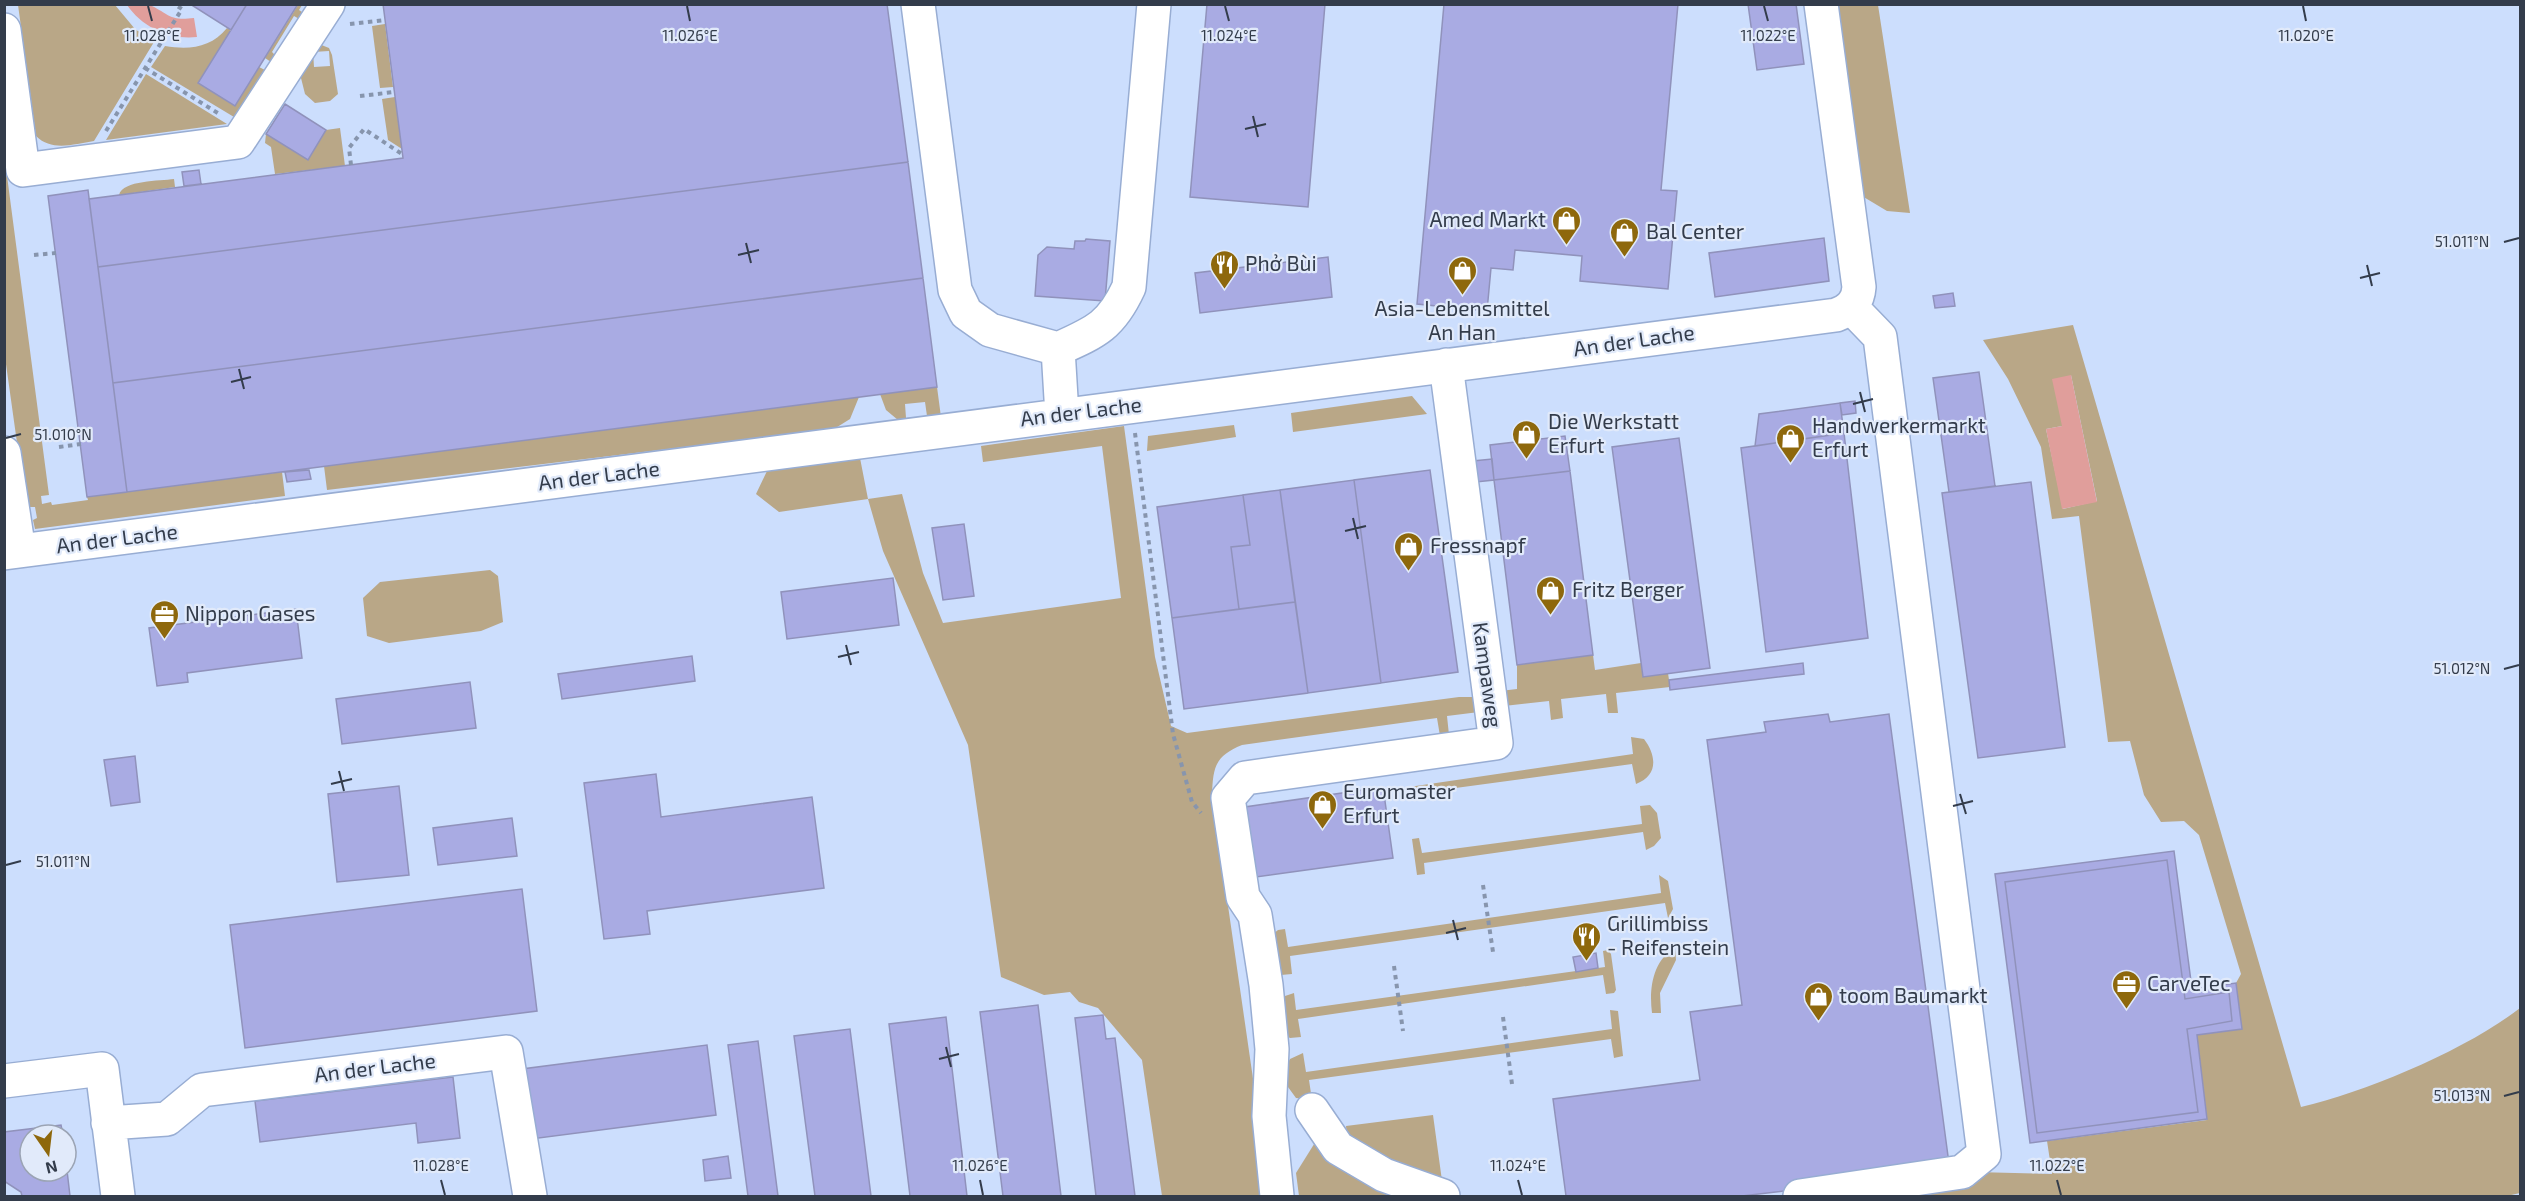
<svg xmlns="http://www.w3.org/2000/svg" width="2525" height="1201" font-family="'Exo 2',sans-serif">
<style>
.green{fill:#b9a787;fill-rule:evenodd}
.water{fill:#e09e9b}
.building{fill:#a9abe3;stroke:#9092bb;stroke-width:1.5}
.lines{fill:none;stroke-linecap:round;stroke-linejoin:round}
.minor-casing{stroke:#98add3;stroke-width:36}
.path{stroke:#8795ad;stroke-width:4;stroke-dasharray:4.5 4.5;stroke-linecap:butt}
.minor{stroke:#fff;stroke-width:33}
.ticks{fill:none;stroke:#333c4b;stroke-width:2}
.labels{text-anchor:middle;stroke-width:4.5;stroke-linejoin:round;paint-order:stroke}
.poi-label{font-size:21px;fill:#333c4b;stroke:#e1eafa;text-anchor:start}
.street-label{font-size:21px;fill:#333c4b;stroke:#e1eafa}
.ticks-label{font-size:15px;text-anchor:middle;fill:#333c4b;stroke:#e1eafa;stroke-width:4.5;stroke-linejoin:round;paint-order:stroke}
</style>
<rect width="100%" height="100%" fill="#ccdefd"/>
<path class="green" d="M18 5H115L135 29 154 42 94 141C74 144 52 152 36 136Z
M298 5H302L299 10 305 14 301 20 294 16 272 52 275 55 271 62 265 58Z
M1835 5H1878L1910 213 1887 211 1862 196Z
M385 24 393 87 380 88 372 26Z
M227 28 231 30 198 83 235 106 259 67 265 70 234 117 151 67 165 46C189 50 211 48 227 28Z
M319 44 329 48 332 55 338 94 330 101 315 103 305 94 299 70ZM329 51 330 66 314 67 313 52Z
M146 74 227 124 106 140Z
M395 97 402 149 388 140 382 99Z
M340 128 345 166 275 174 271 147 265 143 266 134 308 159 326 130Z
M4 153 49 495 41 496 42 504 51 502 52 505 88 500 87 497 282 472 285 496 35 529 33 520 37 518 35 507H26L5 357Z
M174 179 175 187 119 195C123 180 160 181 174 179Z
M2073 325 2301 1107C2368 1091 2466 1050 2520 1008V1193L2507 1196H1875L1975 1172 2052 1174 2047 1141 2207 1120 2197 1035 2241 1029 2236 983 2241 974 2199 835 2184 821 2161 822 2144 795 2130 741 2108 742 2079 516 2052 519 2041 447 2008 379 1983 340ZM2071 375 2097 501 2063 509 2046 429 2062 426Z
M937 387 941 417 898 420 886 410 880 394ZM925 402 927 416 906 418 905 404Z
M1412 396 1427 414 1293 432 1291 413Z
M859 397 850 419 834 429 327 490 324 466Z
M1234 425 1236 437 1147 451 1148 436Z
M1124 426 1155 657 1171 726 1187 733 1459 697H1477L1479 712 1447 716 1449 735 1440 736 1437 718 1242 745C1215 756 1213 767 1212 795L1261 1134 1267 1196H1162L1142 1060 1098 1008 1079 1002 1070 992 1044 995 1001 977 968 745 883 551 868 499 779 512 756 494 767 471 860 458 868 499 902 494 923 573 943 623 1121 598 1102 446 983 462 981 446Z
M490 570 498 576 503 622 481 631 389 643 367 636 363 598 380 582Z
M1593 655 1595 670 1641 663 1643 677 1668 673 1670 687 1616 693 1618 713H1608L1606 694 1561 699 1563 718 1551 720 1549 701 1504 706 1500 691 1517 689V665Z
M1631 737 1644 739C1657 756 1658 776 1636 784L1632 764 1411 794 1409 787 1633 754Z
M1650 805 1657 813 1661 838 1654 846 1646 850 1643 832 1424 863 1425 874 1417 875 1412 839 1419 838 1422 853 1642 824 1640 806Z
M1659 875 1668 881 1673 909 1668 918 1665 903 1290 956 1292 974 1281 975 1273 934 1278 930 1285 929 1288 947 1661 893Z
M1675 948 1676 960 1660 993 1661 1013H1652C1649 990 1652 961 1675 948Z
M1608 950 1611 954 1616 990 1614 993 1606 994 1603 975 1298 1019 1301 1037 1290 1038 1283 1034 1279 998 1294 993 1296 1010 1605 967 1603 951Z
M1610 1010 1618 1011 1623 1056 1614 1058 1611 1039 1309 1080 1312 1100 1296 1098 1288 1087 1285 1068 1290 1059 1303 1053 1306 1072 1612 1029Z
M1433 1115 1443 1188 1348 1146 1346 1126Z
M1316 1141 1419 1196H1299L1296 1173Z"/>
<path class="water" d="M127 5C134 4 146 3 152 6 170 15 170 21 194 18L197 37C170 40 143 28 127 5Z
M2071 375 2097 502 2062 509 2046 429 2062 426 2052 379Z"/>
<path class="building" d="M190 4H247L231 30Z
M247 4H298L235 106 198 83Z
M383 4H887L908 162 98 267 89 199 403 158Z
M1207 4H1325L1308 207 1190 197Z
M1444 4H1678L1661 190 1677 191 1668 289 1580 281 1582 256 1515 250 1513 270 1491 268 1487 311 1417 304Z
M1748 4H1796L1804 64 1757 70Z
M285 104 326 130 308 160 266 134Z
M908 162 923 278 113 383 98 267Z
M199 170 201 184 184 186 182 172Z
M88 190 127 492 87 497 48 196Z
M1824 238 1829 281 1715 297 1709 253Z
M1086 239 1110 241 1105 301 1035 296 1038 255 1047 247 1074 249 1075 241H1085Z
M1328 257 1332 297 1200 313 1195 273Z
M923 278 937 387 127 492 113 383Z
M1953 293 1955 306 1935 308 1933 296Z
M1979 372 1995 486 1949 492 1933 378Z
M1855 401 1856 413 1842 415 1840 403Z
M1840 403 1844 433 1755 446 1759 414Z
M1844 433 1868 638 1766 652 1741 448Z
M1565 436 1570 471 1494 480 1490 445Z
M1679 438 1710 668 1643 677 1612 447Z
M1492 459 1494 480 1476 482 1473 461Z
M309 470 311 479 287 482 285 472Z
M1430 470 1458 672 1381 683 1354 480Z
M1570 471 1593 655 1517 665 1494 480Z
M1354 480 1381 683 1308 693 1280 490Z
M2031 482 2065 747 1978 758 1942 493Z
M1280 490 1295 602 1239 609 1231 547 1250 545 1243 495Z
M1243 495 1250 545 1231 547 1239 609 1172 618 1157 507Z
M964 524 974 596 943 600 932 528Z
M893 578 899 625 787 639 781 592Z
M1295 602 1308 693 1184 709 1172 618Z
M296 609 302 658 187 673 188 682 157 686 149 628Z
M692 656 695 681 562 699 558 674Z
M1803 663 1804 674 1670 690 1669 680Z
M470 682 476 728 342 744 336 699Z
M1828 714 1830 722 1889 714 1950 1171 1742 1196H1566L1553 1099 1700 1080 1690 1012 1742 1005 1707 740 1766 732 1764 722Z
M135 756 140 802 111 806 104 760Z
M656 774 661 817 812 797 824 888 647 911 650 934 604 939 584 783Z
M399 786 409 875 337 882 328 794Z
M1383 787 1393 858 1256 877 1245 807Z
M512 818 517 856 438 865 433 828Z
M2174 851 2192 989 2236 983 2242 1029 2197 1035 2207 1119 2030 1143 1995 874Z
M2167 860 2185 999 2229 992 2232 1021 2187 1029 2198 1112 2037 1133 2005 882Z
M522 889 537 1011 245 1048 230 925Z
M1596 953 1598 968 1576 972 1573 957Z
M1038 1005 1061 1196H1003L980 1012Z
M1103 1015 1106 1039 1115 1038 1135 1196H1096L1075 1018Z
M946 1017 967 1196H910L889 1024Z
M850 1029 871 1196H815L794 1036Z
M758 1041 778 1196H748L728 1045Z
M707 1045 716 1115 531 1139 522 1069Z
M453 1077 460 1138 418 1143 416 1123 260 1142 255 1101Z
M61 1125 63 1135H30V1171H66V1162L70 1196H22L21 1192 4 1181V1132Z
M728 1156 731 1178 705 1181 703 1160Z"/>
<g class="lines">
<defs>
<path id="minor" d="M918 4 955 290 966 313 990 330 1058 349
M4 30 23 170 238 142 328 4
M1062 415 1058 349C1096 332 1111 326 1129 287L1154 4
M4 453 19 551
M4 553 1836 315C1850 310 1858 302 1859 287L1821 4
M4 1081 102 1069 118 1196
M1312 1110 1338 1148 1384 1175 1443 1196
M108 1123 167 1119 202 1090 506 1052 530 1196
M1277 1196 1269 1116 1272 1049 1266 985 1255 915 1243 897 1228 798 1245 778 1496 743 1446 365
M1800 1196 1962 1172 1984 1154 1880 337 1851 307"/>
</defs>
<use href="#minor" class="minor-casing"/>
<path class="path" d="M350 24 385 20
M145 68 221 115
M360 96 394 92
M106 131 182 9 174 4
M351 165 349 148 364 129 402 154
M34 255 56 253
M1135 433 1173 734 1192 802 1201 813
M59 447 81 444
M1483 885 1493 952
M1394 966 1403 1031
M1503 1017 1512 1084"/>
<use href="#minor" class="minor"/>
</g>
<path class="ticks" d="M148 6 152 21M687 6 690 21M1225 6 1229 21M1764 6 1768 21M2303 6 2306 21M1253 116 1258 137M1245 129 1266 124M2504 242 2519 238M746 243 751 263M738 255 759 250M2367 265 2372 286M2360 278 2380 273M239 369 244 389M231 382 251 377M1860 392 1865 412M1853 404 1873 399M6 438 21 434M1353 518 1358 539M1345 531 1366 526M846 645 851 665M838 657 859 652M2504 669 2519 665M339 771 344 791M331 784 352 779M1960 794 1966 814M1953 806 1973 801M6 865 21 861M1453 920 1458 940M1446 933 1466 928M946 1047 951 1067M939 1059 959 1054M2504 1096 2519 1092M441 1180 445 1195M980 1180 983 1195M1518 1180 1522 1195M2057 1180 2061 1195"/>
<defs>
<symbol id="shop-pin" viewBox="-11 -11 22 30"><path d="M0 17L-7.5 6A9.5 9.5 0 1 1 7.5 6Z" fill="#8e680c" stroke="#e1eafa"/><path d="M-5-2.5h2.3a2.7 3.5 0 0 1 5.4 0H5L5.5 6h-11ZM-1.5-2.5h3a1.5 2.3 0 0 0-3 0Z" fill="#fff"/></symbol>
<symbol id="restaurant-pin" viewBox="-11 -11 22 30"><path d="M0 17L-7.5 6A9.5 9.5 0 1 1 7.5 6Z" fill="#8e680c" stroke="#e1eafa"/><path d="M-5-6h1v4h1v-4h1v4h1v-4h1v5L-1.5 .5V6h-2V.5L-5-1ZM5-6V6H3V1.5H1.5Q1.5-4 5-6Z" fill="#fff"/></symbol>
<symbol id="office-pin" viewBox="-11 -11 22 30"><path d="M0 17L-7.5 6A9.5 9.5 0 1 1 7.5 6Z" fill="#8e680c" stroke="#e1eafa"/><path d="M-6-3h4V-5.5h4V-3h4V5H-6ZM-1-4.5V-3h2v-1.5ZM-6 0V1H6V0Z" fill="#fff"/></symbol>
</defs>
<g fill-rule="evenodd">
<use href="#shop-pin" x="1550" y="204" width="33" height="45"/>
<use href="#shop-pin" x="1608" y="216" width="33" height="45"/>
<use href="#restaurant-pin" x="1208" y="248" width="33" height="45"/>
<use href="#shop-pin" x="1446" y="254" width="33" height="45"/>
<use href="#shop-pin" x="1510" y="418" width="33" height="45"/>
<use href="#shop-pin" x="1774" y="422" width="33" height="45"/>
<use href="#shop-pin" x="1392" y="530" width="33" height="45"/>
<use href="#shop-pin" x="1534" y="574" width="33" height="45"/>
<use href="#office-pin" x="148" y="598" width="33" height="45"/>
<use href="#shop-pin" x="1306" y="788" width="33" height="45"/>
<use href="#restaurant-pin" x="1570" y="920" width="33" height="45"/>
<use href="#office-pin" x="2110" y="968" width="33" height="45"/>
<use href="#shop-pin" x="1802" y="980" width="33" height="45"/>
</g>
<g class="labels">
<g class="poi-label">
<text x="1546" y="227" text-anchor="end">Amed Markt</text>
<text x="1646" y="239">Bal Center</text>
<text x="1245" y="271">Phở Bùi</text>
<text x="1462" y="316" text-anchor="middle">Asia-Lebensmittel<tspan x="1462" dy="24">An Han</tspan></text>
<text x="1548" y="429">Die Werkstatt<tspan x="1548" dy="24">Erfurt</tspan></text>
<text x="1812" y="433">Handwerkermarkt<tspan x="1812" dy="24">Erfurt</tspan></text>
<text x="1430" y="553">Fressnapf</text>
<text x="1572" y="597">Fritz Berger</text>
<text x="185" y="621">Nippon Gases</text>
<text x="1343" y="799">Euromaster<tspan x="1343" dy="24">Erfurt</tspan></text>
<text x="1607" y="931">Grillimbiss<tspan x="1607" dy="24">- Reifenstein</tspan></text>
<text x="2147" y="991">CarveTec</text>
<text x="1839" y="1003">toom Baumarkt</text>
</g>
<g class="street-label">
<text transform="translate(1634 341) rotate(-8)" y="7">An der Lache</text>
<text transform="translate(1081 412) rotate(-7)" y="7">An der Lache</text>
<text transform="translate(599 476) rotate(-7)" y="7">An der Lache</text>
<text transform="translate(117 539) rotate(-7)" y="7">An der Lache</text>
<text transform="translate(1487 675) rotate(82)" y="7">Kampaweg</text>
<text transform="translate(375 1068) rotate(-7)" y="7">An der Lache</text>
</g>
</g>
<g class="ticks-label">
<text x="152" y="41">11.028°E</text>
<text x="690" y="41">11.026°E</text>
<text x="1229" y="41">11.024°E</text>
<text x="1768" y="41">11.022°E</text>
<text x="2306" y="41">11.020°E</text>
<text x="2462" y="247">51.011°N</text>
<text x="63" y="440">51.010°N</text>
<text x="2462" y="674">51.012°N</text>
<text x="63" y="867">51.011°N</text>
<text x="2462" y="1101">51.013°N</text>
<text x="441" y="1171">11.028°E</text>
<text x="980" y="1171">11.026°E</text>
<text x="1518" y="1171">11.024°E</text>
<text x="2057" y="1171">11.022°E</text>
</g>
<rect width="2525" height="1201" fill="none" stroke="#333c4b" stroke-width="12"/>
<g transform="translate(48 1153) rotate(166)"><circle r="28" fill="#e1eafa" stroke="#9ba4b4" stroke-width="1.5"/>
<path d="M0-4.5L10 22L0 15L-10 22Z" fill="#8e680c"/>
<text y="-9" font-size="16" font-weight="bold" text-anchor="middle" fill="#333c4b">N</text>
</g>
</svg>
